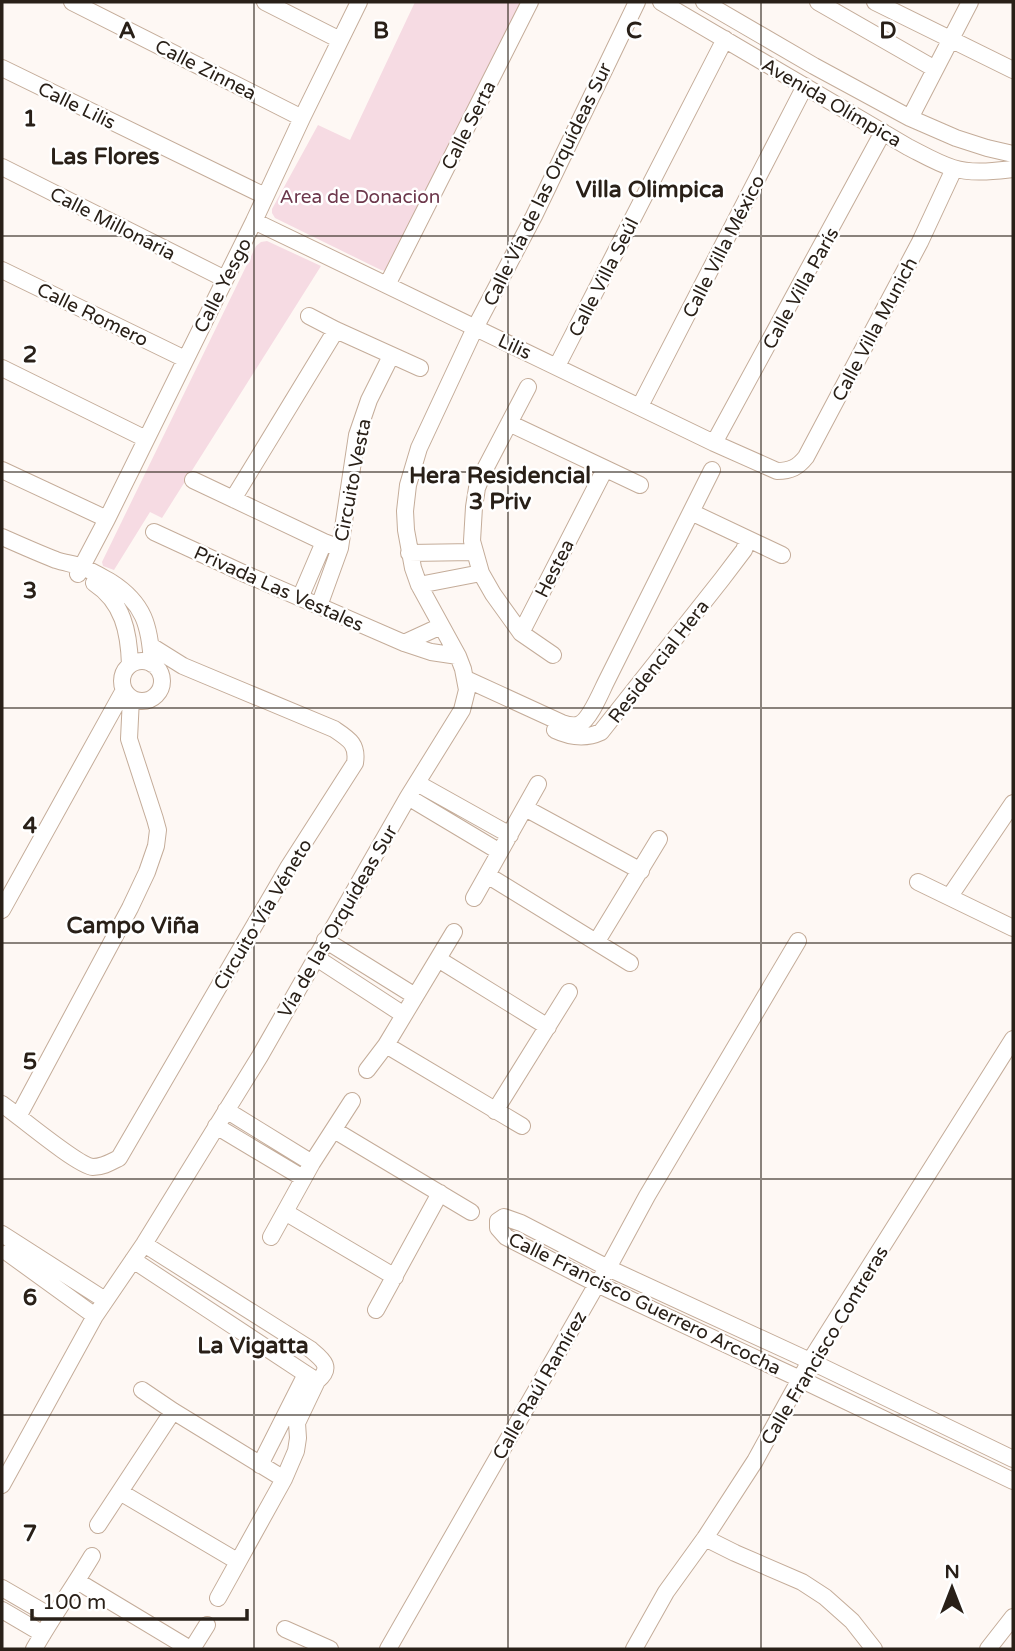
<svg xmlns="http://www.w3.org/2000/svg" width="1015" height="1651" font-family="'Varela Round',sans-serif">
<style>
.green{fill:#f6dbe3}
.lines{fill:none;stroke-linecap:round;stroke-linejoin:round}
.minor-casing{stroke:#c4ac99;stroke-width:18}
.minor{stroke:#fff;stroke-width:16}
.grid{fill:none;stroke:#292018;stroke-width:2;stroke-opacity:0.55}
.labels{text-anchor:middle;stroke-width:5;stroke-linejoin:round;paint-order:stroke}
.street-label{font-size:19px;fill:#292018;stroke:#fff}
.park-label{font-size:19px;fill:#6d384c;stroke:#fff}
.quarter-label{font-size:23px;font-weight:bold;fill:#292018;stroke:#fff}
.grid-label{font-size:23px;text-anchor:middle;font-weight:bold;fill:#292018;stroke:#fff;stroke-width:5;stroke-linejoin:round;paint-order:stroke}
</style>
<rect width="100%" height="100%" fill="#fef8f4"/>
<path class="green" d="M415 2H522L385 271 381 270 275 218 272 213V209L318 125 350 140Z
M267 241 321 266 162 518 150 512 114 570 103 566 102 562 256 246 261 242Z"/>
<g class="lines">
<defs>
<path id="minor" d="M72 2 302 118
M265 2 340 40
M661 2 908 147C922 154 937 163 953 168 972 174 994 171 1013 169
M704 2 814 66 910 118 956 138 987 148 1013 154
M818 2 935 69
M875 2 1013 70
M2 68 265 196
M910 118 970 2
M2 167 225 279
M254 221 714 443 777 471C791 471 798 467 806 457L920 242 954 169
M2 270 185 359
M387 285 530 2
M309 316 336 330 420 368
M557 366 725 39
M2 368 146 439
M528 387 484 471 477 488 474 507 472 541 481 573 493 594 521 633 553 655
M640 406 805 86
M509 423 640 485
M714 443 883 132
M2 470 107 519
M193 480 324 542 340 548
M233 499 336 330
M691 512 782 555
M154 532 243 573 404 643 431 652 458 656
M2 537C20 545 38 553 56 560 65 563 74 564 82 567 92 571 102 577 111 582 144 603 150 626 152 664
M409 553 474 552
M78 574 107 519 254 221 302 118 359 2
M94 583C123 602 129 632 130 665
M419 585 481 573
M300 598 324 542
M319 606 340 548 357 435 369 400 391 356
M521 633 605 469
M404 643 441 626
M122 681a20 20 0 1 1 40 0a20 20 0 1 1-40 0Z
M466 679 562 723C568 725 574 727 580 724 590 719 601 692 606 682L712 470
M555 730C570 737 586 739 601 732L722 579 744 550 748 539
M417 783 510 835
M408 797 500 852
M525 808 641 871
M487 875 630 963
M918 882 1013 928
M950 896 1013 803
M474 898 538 784
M2 910 124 690
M325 940 415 996
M597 941 659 839
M315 957 404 1015
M438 959 548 1027
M386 1045 522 1126
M367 1070 386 1045 454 932
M2 1104C19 1116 78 1166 93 1167 103 1167 111 1162 119 1158L289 866 355 763C358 744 349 739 334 729L183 666 151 646
M226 1110 312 1163
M495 1111 569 992
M19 1115 130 908 147 872 156 846 158 830 155 819 129 739 131 698
M216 1126 303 1178
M334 1130 471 1212
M285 1212 395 1277
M2 1234 105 1300
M271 1237 312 1163 352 1101
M8 1253 95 1316
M133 1260 306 1374 317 1381C334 1367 322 1359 310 1349L144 1244
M376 1310 440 1193
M142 1390 173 1411 284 1479
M1013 1459 810 1361 608 1268 521 1223 504 1217 498 1221V1228L506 1237 597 1284 800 1379 1013 1481
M260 1465 306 1374
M2 1485 95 1316 144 1244 260 1056 408 797 462 710 467 690 463 669 458 656 419 585 413 568 406 530 405 511 408 485 419 448 475 328 534 216 637 2
M120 1492 237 1561
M98 1525 173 1411
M705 1538 735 1553 802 1582 825 1597 852 1621 874 1649
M77 1581 190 1649
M2 1588 52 1617
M218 1598 284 1479 296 1451 298 1438 297 1423 317 1381
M2 1610 43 1634
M285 1629 330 1649
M34 1649C52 1617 73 1588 92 1556
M192 1649 207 1625
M388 1649 597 1284 608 1268 647 1196 798 941
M634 1649 666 1592 705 1538 755 1461 810 1361 1013 1039
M988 1649 1013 1617"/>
</defs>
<use href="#minor" class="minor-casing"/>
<use href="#minor" class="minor"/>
</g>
<path class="grid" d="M254 2V1649M508 2V1649M761 2V1649M2 236H1013M2 472H1013M2 708H1013M2 943H1013M2 1179H1013M2 1415H1013"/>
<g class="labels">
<g class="street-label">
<text transform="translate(206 69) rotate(27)" y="7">Calle Zinnea</text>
<text transform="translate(832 102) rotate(30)" y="7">Avenida Olímpica</text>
<text transform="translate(77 105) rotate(26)" y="7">Calle Lilis</text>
<text transform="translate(468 125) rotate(-63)" y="7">Calle Serta</text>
<text transform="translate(547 184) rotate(-64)" y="7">Calle Vía de las Orquídeas Sur</text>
<text transform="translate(113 223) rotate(27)" y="7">Calle Millonaria</text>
<text transform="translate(723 246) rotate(-63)" y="7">Calle Villa México</text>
<text transform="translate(603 277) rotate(-63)" y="7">Calle Villa Seúl</text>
<text transform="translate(222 285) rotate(-63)" y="7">Calle Yesgo</text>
<text transform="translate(800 288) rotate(-61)" y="7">Calle Villa París</text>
<text transform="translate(93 314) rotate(26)" y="7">Calle Romero</text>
<text transform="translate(874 329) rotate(-62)" y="7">Calle Villa Munich</text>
<text transform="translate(515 346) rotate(25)" y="7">Lilis</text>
<text transform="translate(352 480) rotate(-79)" y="7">Circuito Vesta</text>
<text transform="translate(554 568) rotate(-63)" y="7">Hestea</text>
<text transform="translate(279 588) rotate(24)" y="7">Privada Las Vestales</text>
<text transform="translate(658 661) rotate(-52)" y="7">Residencial Hera</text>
<text transform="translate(262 914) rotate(-59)" y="7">Circuito Vía Véneto</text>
<text transform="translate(337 921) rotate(-60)" y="7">Vía de las Orquídeas Sur</text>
<text transform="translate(645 1303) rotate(26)" y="7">Calle Francisco Guerrero Arcocha</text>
<text transform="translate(824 1345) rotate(-59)" y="7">Calle Francisco Contreras</text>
<text transform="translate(539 1385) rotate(-60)" y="7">Calle Raúl Ramírez</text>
</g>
<g class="park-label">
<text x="360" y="203">Area de Donacion</text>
</g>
<g class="quarter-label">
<text x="105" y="164">Las Flores</text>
<text x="650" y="197">Villa Olimpica</text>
<text x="500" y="483">Hera Residencial<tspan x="500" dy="26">3 Priv</tspan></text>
<text x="133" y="933">Campo Viña</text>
<text x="253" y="1353">La Vigatta</text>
</g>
</g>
<g class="grid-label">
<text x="127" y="38">A</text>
<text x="381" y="38">B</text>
<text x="634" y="38">C</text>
<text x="888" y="38">D</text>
<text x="30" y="126">1</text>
<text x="30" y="362">2</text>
<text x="30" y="598">3</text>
<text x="30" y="833">4</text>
<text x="30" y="1069">5</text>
<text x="30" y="1305">6</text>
<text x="30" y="1541">7</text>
</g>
<rect width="1015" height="1651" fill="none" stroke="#292018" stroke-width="7"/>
<g transform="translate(952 1588)" stroke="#ffffff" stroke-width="5" paint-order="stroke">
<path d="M0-5L12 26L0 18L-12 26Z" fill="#292018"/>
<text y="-10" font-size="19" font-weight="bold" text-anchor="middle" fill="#292018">N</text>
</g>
<path d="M32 1609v10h215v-10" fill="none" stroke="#292018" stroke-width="3.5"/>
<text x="42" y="1609" font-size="21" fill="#292018" stroke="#ffffff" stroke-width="5" paint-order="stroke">100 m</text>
</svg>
